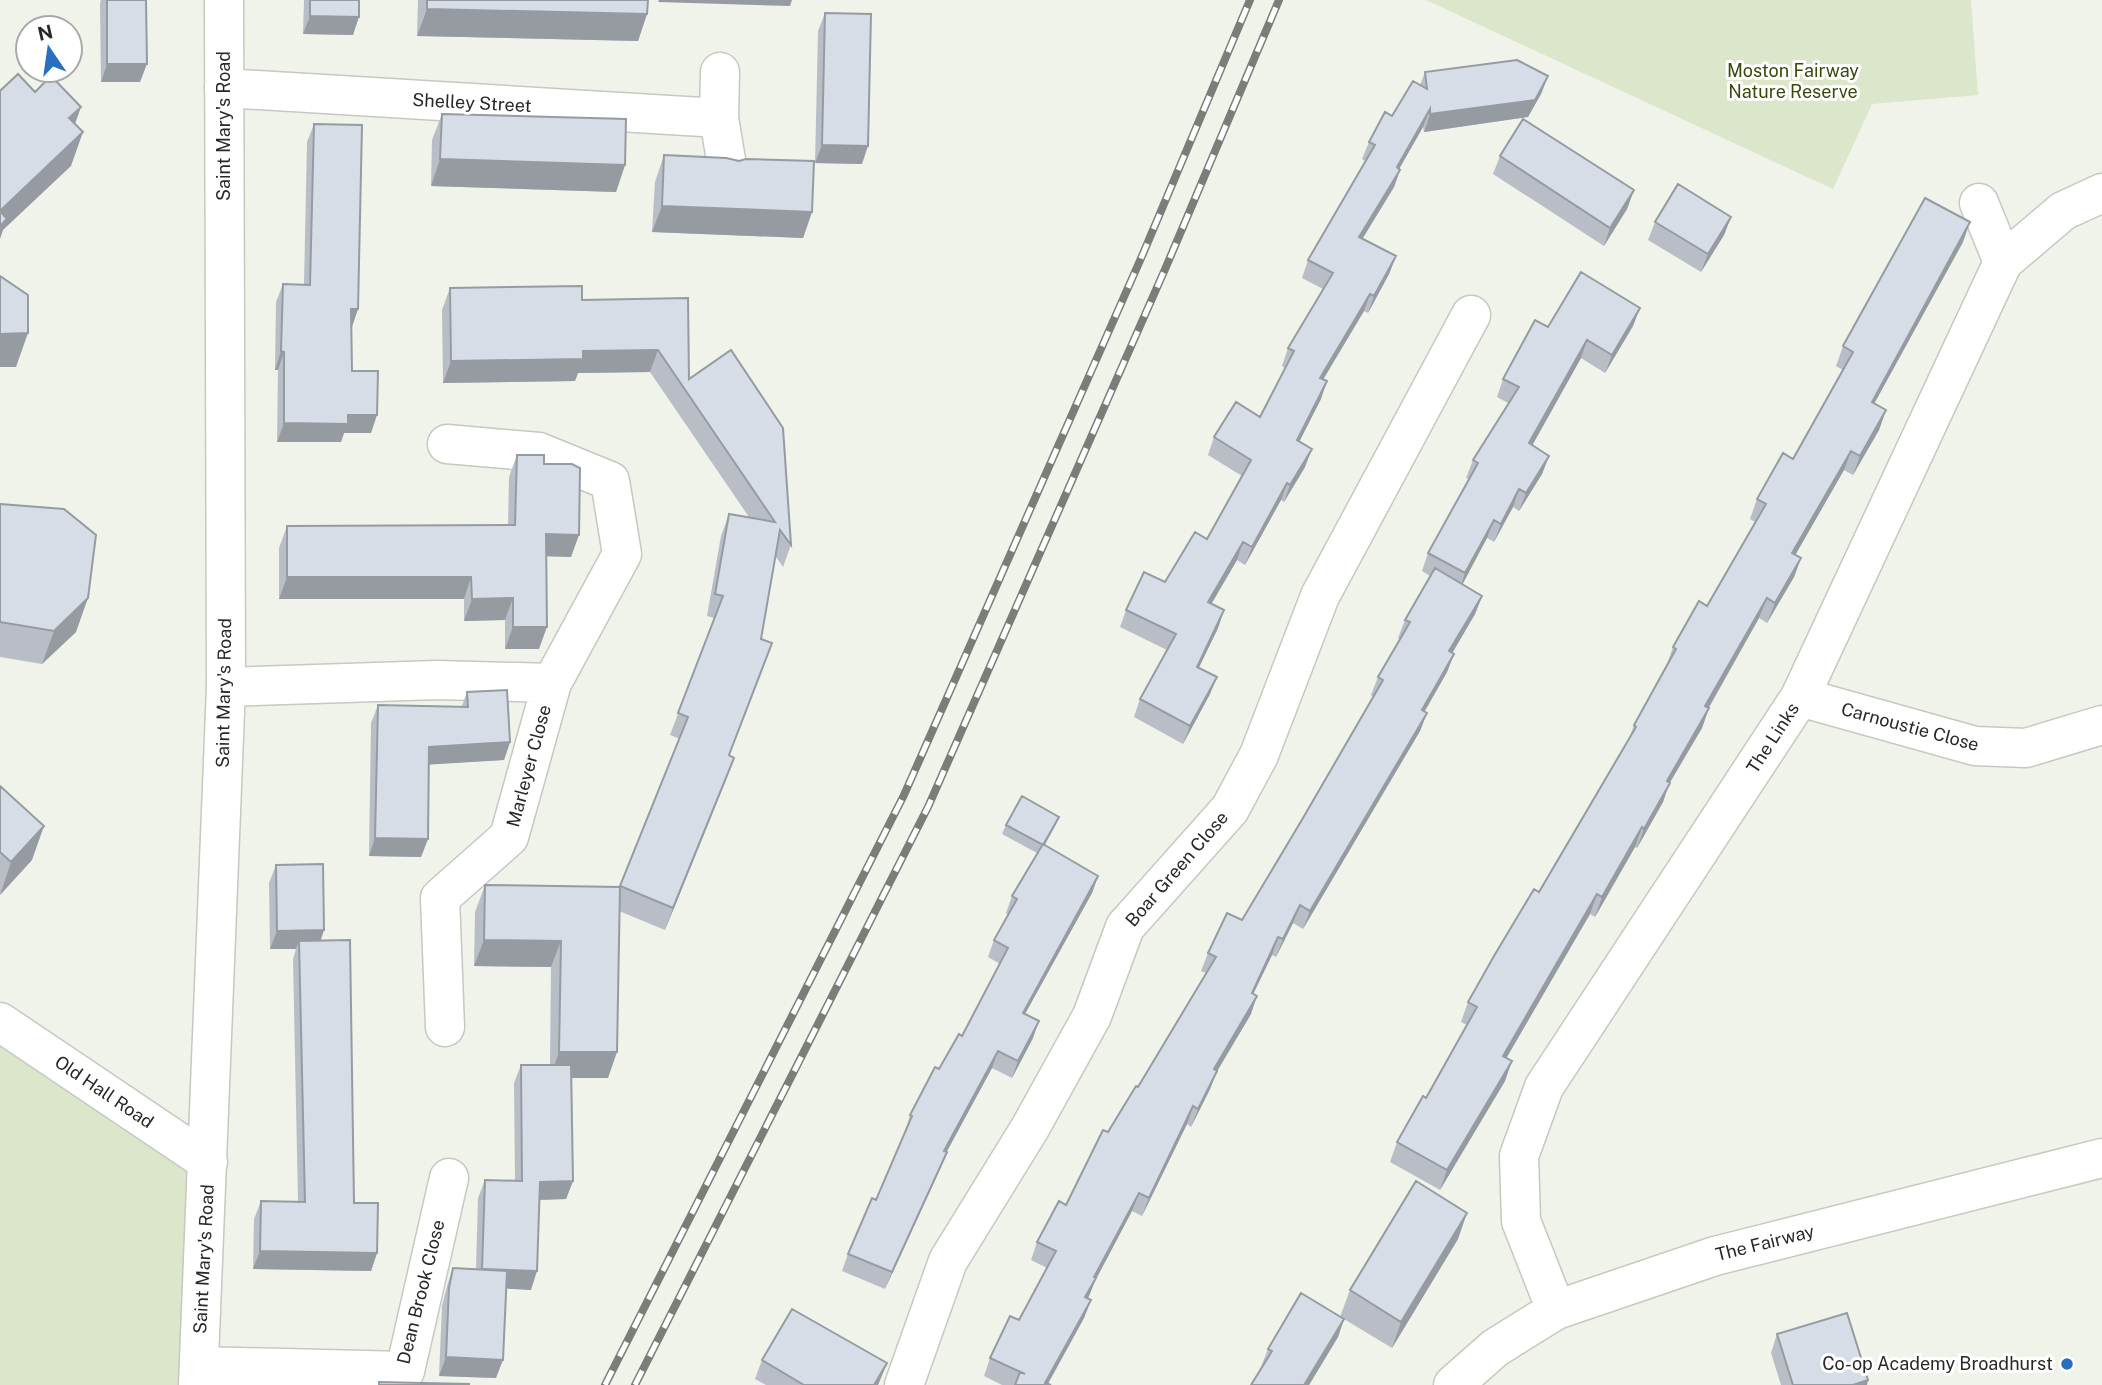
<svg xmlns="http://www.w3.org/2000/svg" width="2102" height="1385" font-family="'Public Sans',sans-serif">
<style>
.green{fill:#dbe6ca}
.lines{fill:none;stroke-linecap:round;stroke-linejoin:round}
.street-casing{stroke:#c5c9c0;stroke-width:41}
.secondary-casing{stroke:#c5c9c0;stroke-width:41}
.street{stroke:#fff;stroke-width:38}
.secondary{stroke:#fff;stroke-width:38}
.rail-casing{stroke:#7b7e78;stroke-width:8}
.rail{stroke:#fff;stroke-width:5;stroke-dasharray:16;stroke-linecap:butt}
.wall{fill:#b9bec6}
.shaded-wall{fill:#969ba1}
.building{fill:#d7dde6;stroke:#969ba1;stroke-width:2}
.poi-dot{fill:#2a6ebf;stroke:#fff;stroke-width:2.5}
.labels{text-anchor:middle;stroke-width:6;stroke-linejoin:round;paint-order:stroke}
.park-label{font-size:18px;fill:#384909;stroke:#fff}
.street-label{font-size:18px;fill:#272925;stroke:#fff}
.poi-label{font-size:18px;fill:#272925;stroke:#fff;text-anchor:end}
</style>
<rect width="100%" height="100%" fill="#eff3e9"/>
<path class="green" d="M1426 0H1971L1978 95 1872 104 1833 189Z
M0 1022 208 1162 198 1385H0Z"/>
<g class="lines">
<defs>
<path id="street" d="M720 72 719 118 727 166
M224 88 719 118
M1979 203 2003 262
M226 687 437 680 552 683
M1800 697 1975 746 2026 748 2102 725
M0 1022 208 1162
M445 1027 440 898 509 837 552 683 622 554 610 481 539 452 447 444
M1556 1310 1521 1221 1519 1156 1544 1087 1800 697 2003 262 2063 211 2102 193
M199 1366 405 1371 449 1178
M904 1385 948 1261 1030 1128 1092 1016 1125 927 1230 809 1259 755 1320 596 1471 315
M1453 1385 1495 1348 1556 1310 1715 1256 2102 1158"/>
<path id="secondary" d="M198 1385 226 687 224 0"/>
</defs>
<use href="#street" class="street-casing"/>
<use href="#secondary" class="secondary-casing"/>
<use href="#street" class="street"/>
<use href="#secondary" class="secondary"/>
<defs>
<path id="rail" d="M605 1385 904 795 1142 256 1250 0
M635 1385 928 807 1166 267 1279 0"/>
</defs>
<use href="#rail" class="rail-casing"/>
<use href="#rail" class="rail"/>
</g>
<path class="wall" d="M101 0H146L140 82H101L100 3Z
M304 0H359L353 35 303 34Z
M418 0H648L647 14 638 41 417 36Z
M825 13 862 164 815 163 818 31Z
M1425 72 1548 76 1541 94 1528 117 1424 132 1423 127 1399 169 1400 170 1394 187 1363 238 1396 256 1389 274 1368 313 1364 311 1323 379 1321 399 1299 441 1305 467 1284 502 1281 500 1245 565 1237 560 1211 604 1224 610 1218 628 1199 667 1210 694 1183 744 1134 717 1140 699 1167 650 1120 627 1126 610 1165 582 1207 539 1242 476 1208 455 1214 437 1260 417 1285 368 1282 366 1288 348 1323 289 1302 278 1308 260 1365 161 1362 159 1369 142 1420 85Z
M442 114 625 165 616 192 431 186 432 140Z
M314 124 358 309 351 327 352 371 371 433H344L341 442H277L278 370H275L276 302 283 284H304L307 142Z
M664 155 812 212 803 238 652 232 655 182Z
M1500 156 1634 190 1627 209 1604 246 1493 174Z
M1731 217 1724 235 1701 272 1648 240 1655 222Z
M1963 242 1874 404 1886 410 1879 430 1853 475 1844 470 1795 555 1801 558 1794 577 1767 623 1759 618 1709 708 1702 728 1669 784 1663 802 1637 848 1635 847 1595 917 1590 914 1506 1058 1505 1081 1440 1190 1390 1162 1397 1142 1426 1098 1467 1025 1461 1022 1468 1002 1539 892 1628 741 1634 725 1666 667 1673 647 1707 606 1755 522 1750 519 1757 499 1793 459 1843 370 1836 366 1843 346Z
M450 288 582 300 688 298 689 379 791 545 783 567 776 557 729 756 734 758 665 930 619 911 608 1078H572L573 1181 566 1199 539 1200 531 1290 506 1288 496 1378 439 1376 442 1306 447 1286 453 1268 476 1269 478 1198 485 1180 515 1181 514 1083 521 1065H550L551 967 474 966 475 912 485 885 620 888 680 739 670 735 714 618 707 616 721 536 729 514 749 517 650 372 578 373 575 381 443 383 442 310Z
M1633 326 1605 373 1581 358 1532 445 1549 456 1542 474 1519 511 1513 507 1494 542 1487 538 1462 584 1482 596 1475 614 1452 653 1454 654 1447 672 1425 711 1427 713 1420 731 1303 929 1293 923 1276 957 1272 955 1253 994 1251 1014 1216 1073 1210 1089 1191 1127 1187 1124 1142 1216 1132 1211 1095 1281 1088 1298 1091 1300 1084 1318 1048 1384 1051 1385H1002L984 1376 990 1358 1019 1320 1047 1268 1031 1260 1037 1242 1066 1205 1108 1132 1138 1087 1206 973 1201 971 1208 953 1242 920 1303 818 1373 697 1371 695 1378 677 1400 639 1398 638 1405 620 1430 576 1422 571 1428 553 1469 479 1466 478 1473 460 1508 403 1497 397 1503 379 1548 327Z
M517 455 544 464 571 557 546 556 539 649H505V620L464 621V599H279V548L287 526 508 525 509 477Z
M0 504 76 632 42 664 0 657Z
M467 692 510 742 504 760 429 764 428 839 421 857 369 856 371 723 378 705 462 706Z
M0 786 32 860 0 895Z
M1006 825 1055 826 1045 845 1098 876 1092 893 1025 1014 1033 1038 1012 1078 992 1068 946 1152 940 1169 885 1289 842 1271 848 1254 876 1200 905 1133 910 1115 939 1069 962 1036 1000 964 988 957 994 940 1008 915 1006 913 1012 896 1037 853 1002 834Z
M276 865 321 941 354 1203 377 1253 371 1271 253 1269 254 1219 261 1201H298L293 959 296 949H270L269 883Z
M1458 1239 1392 1348 1344 1319 1338 1337 1309 1385H1251L1262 1367H1261L1268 1349 1340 1317 1350 1290Z
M1777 1334 1867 1385H1781L1771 1353Z
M762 1360 887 1363 878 1385H766L755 1379Z"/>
<path class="shaded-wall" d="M659 0H792L790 6 658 2Z
M427 9 647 14 638 41 417 36Z
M310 16 359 17 353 35 303 34Z
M107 64H147L140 82H101Z
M1548 76 1541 94 1528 117 1424 132 1430 114Z
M81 107 69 141V118Z
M1430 109 1423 127 1390 185 1397 167Z
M83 132 71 166 3 230 0 239V211Z
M822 145 868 146 862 164 815 163Z
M440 159 625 165 616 192 431 186Z
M1400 170 1394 187 1353 254 1359 237Z
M1634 190 1627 209 1604 246 1610 228Z
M662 206 812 212 803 238 652 232Z
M1731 217 1724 235 1701 272 1708 254Z
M1970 222 1963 242 1864 422 1872 402Z
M1396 256 1389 274 1368 313 1374 296Z
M1370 294 1364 311 1314 395 1320 378Z
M1640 308 1633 326 1605 373 1612 355Z
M351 309H358L352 327H344Z
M28 333 16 367H0V334Z
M1587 340 1581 358 1523 462 1529 443Z
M658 350 650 372 578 373 575 381 443 383 451 361 583 351Z
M281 351 284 352 278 370H275Z
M1327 381 1321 399 1291 458 1297 440Z
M1886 410 1879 430 1853 475 1860 456Z
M348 415H377L371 433H344L341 442H277L284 423Z
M1312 449 1305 467 1284 502 1290 485Z
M1851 451 1844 470 1785 573 1792 553Z
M1549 456 1542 474 1519 511 1526 493Z
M1287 483 1281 500 1245 565 1252 547Z
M1519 489 1513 507 1494 542 1501 524Z
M1494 520 1487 538 1459 591 1465 573Z
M546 534 579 535 571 557 538 556Z
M1243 542 1237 560 1202 620 1208 602Z
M1801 558 1794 577 1767 623 1775 603Z
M287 577H471L464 599H279Z
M1482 596 1475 614 1443 669 1449 651Z
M88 598 76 632 42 664 54 631Z
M513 598 505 620 464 621 472 599Z
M1767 598 1759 618 1698 726 1705 706Z
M1224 610 1218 628 1191 684 1197 667Z
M513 627H547L539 649H505Z
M1454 654 1447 672 1415 728 1422 710Z
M1217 677 1210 694 1183 744 1190 726Z
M1709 708 1702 728 1669 784 1663 802 1637 848 1644 829 1667 781Z
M1427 713 1420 731 1303 929 1310 911Z
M510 742 504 760 423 765 429 747Z
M734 758 726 780 665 930 673 908Z
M1059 817 1055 826 1039 854 1043 845Z
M44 826 32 860 0 895 11 862Z
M1642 827 1635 847 1595 917 1602 897Z
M375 838 428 839 421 857 369 856Z
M1098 876 1092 893 1016 1030 1023 1013Z
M1597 894 1590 914 1496 1076 1503 1056Z
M1300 905 1293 923 1276 957 1283 939Z
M324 930 318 949 299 941 296 949H270L277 931Z
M1278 937 1272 955 1245 1011 1252 993Z
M484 940 561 941 551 967 474 966Z
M1257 996 1251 1014 1216 1073 1210 1089 1191 1127 1214 1069Z
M1039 1021 1033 1038 1012 1078 1018 1061Z
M998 1051 992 1068 938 1168 944 1151Z
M559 1052H617L608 1078H550Z
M1512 1061 1505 1081 1440 1190 1447 1170Z
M1193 1106 1187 1124 1142 1216 1149 1198Z
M947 1152 940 1169 885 1289 892 1272Z
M573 1181 566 1199 533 1200 540 1182Z
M1139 1193 1132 1211 1095 1281 1089 1296 1078 1315 1094 1277Z
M1467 1213 1458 1239 1392 1348 1401 1322Z
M260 1251 377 1253 371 1271 253 1269Z
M482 1269 537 1271 531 1290 476 1287Z
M1091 1300 1084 1318 1047 1385H1044Z
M1344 1319 1338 1337 1309 1385H1304Z
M446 1357 503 1360 496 1378 439 1376Z
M887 1363 878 1385H874Z
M1868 1380 1867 1385H1853Z"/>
<path class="building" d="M107 0H146L147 64H107Z
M310 0H359V17L310 16Z
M427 0H648L647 14 427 9Z
M825 13 871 14 868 146 822 145Z
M1517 60 1548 76 1535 100 1430 114V109L1397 167 1400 170 1359 237 1396 256 1374 296 1370 294 1320 378 1327 381 1297 440 1312 449 1290 485 1287 483 1252 547 1243 542 1208 602 1224 610 1197 667 1217 677 1190 726 1140 699 1176 634 1126 610 1144 572 1165 582 1195 532 1207 539 1251 460 1214 437 1236 402 1260 417 1294 351 1288 348 1333 273 1308 260 1375 145 1369 142 1385 112 1392 116 1413 81 1427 89 1425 72Z
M18 74 35 92 51 76 81 107 69 118 83 132 0 211V91Z
M442 114 626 119 625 165 440 159Z
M1523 119 1634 190 1610 228 1500 156Z
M314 124 362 125 358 309H351L352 371H378L377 415H348V424L284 423V352L281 351 283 284 310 285Z
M664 155 726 158 739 161 746 159 814 161 812 212 662 206Z
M1678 184 1731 217 1708 254 1655 222Z
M1925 198 1970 222 1872 402 1886 410 1860 456 1851 451 1792 553 1801 558 1775 603 1767 598 1705 706 1709 708 1667 781 1670 783 1644 829 1642 827 1602 897 1597 894 1503 1056 1512 1061 1447 1170 1397 1142 1423 1096 1426 1098 1477 1007 1468 1002 1494 956 1534 889 1539 892 1636 727 1634 725 1676 649 1673 647 1699 601 1707 606 1766 504 1757 499 1783 453 1793 459 1853 352 1843 346Z
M0 211 7 219 0 226Z
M1581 272 1640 308 1612 355 1587 340 1529 443 1549 456 1526 493 1519 489 1501 524 1494 520 1465 573 1428 553 1478 463 1473 460 1519 387 1503 379 1535 320 1548 327Z
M0 276 28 295V333L0 334Z
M582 286V300L688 298 689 379 731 350 783 428 791 545 780 530 761 639 772 643 729 755 734 758 673 908 620 886 688 717 678 713 723 596 715 594 729 514 775 522 658 350 583 351V359L451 361 450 288Z
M517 455H544V464H572L580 468 579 535 546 534 547 627H513V598L472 599 471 577H287V526L515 525Z
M0 504 64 509 96 535 88 598 54 631 0 622Z
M1435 568 1482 596 1449 651 1454 654 1422 710 1427 713 1310 911 1300 905 1283 939 1278 937 1252 993 1257 996 1214 1069 1217 1071 1198 1109 1193 1106 1149 1198 1139 1193 1094 1277 1096 1278 1085 1297 1091 1300 1045 1383 1051 1385H1015L1020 1372 1025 1374 990 1358 1010 1316 1019 1320 1056 1251 1037 1242 1059 1201 1066 1205 1103 1130 1108 1132 1136 1086 1138 1087 1216 957 1208 953 1227 913 1242 920 1303 818 1383 680 1378 677 1410 622 1405 620Z
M507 690 510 742 429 747 428 839 375 838 378 705 468 707 467 692Z
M0 786 44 826 11 862 0 852Z
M1022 796 1059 817 1043 845 1006 825Z
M1043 844 1098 876 1023 1013 1039 1021 1018 1061 998 1051 944 1151 947 1152 892 1272 848 1254 872 1198 876 1200 912 1116 910 1115 935 1067 939 1069 959 1034 962 1036 1008 948 994 940 1017 899 1012 896Z
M323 864 324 930 277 931 276 865Z
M485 885 620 887 617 1052H559L561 941 484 940Z
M350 940 354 1203H378L377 1253 260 1251 261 1201 305 1202 299 941Z
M521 1065H571L573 1181 540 1182 537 1271 482 1269 485 1180 522 1181Z
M1416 1181 1467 1213 1401 1322 1350 1290Z
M453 1268 507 1271 503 1360 446 1357 449 1288Z
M1301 1293 1344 1319 1304 1385H1251L1272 1351 1268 1349Z
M792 1309 887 1363 874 1385H804L762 1360Z
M1847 1313 1868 1380 1853 1385H1793L1777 1334Z
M379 1382 469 1384V1385H379Z"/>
<circle class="poi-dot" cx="2067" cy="1364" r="7"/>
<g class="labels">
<g class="park-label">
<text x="1793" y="77">Moston Fairway<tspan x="1793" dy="21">Nature Reserve</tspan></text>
</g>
<g class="street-label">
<text transform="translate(472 103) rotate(3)" y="6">Shelley Street</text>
<text transform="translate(224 126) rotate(-90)" y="6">Saint Mary's Road</text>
<text transform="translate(224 693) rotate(-89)" y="6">Saint Mary's Road</text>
<text transform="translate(1910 727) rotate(15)" y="6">Carnoustie Close</text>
<text transform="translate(1773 738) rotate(-57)" y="6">The Links</text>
<text transform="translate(529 766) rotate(-75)" y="6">Marleyer Close</text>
<text transform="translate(1177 869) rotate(-49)" y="6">Boar Green Close</text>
<text transform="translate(104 1092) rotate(34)" y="6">Old Hall Road</text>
<text transform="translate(1765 1243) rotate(-14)" y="6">The Fairway</text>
<text transform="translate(204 1259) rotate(-87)" y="6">Saint Mary's Road</text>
<text transform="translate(421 1292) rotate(-76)" y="6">Dean Brook Close</text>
</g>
<g class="poi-label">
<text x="2053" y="1370">Co-op Academy Broadhurst</text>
</g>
</g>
<g transform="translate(49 49) rotate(347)"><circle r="33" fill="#ffffff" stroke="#a9a9a8" stroke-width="2"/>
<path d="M0-5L12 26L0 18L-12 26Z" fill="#2a6ebf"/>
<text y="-10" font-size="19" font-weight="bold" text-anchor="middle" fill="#272925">N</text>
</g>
</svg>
